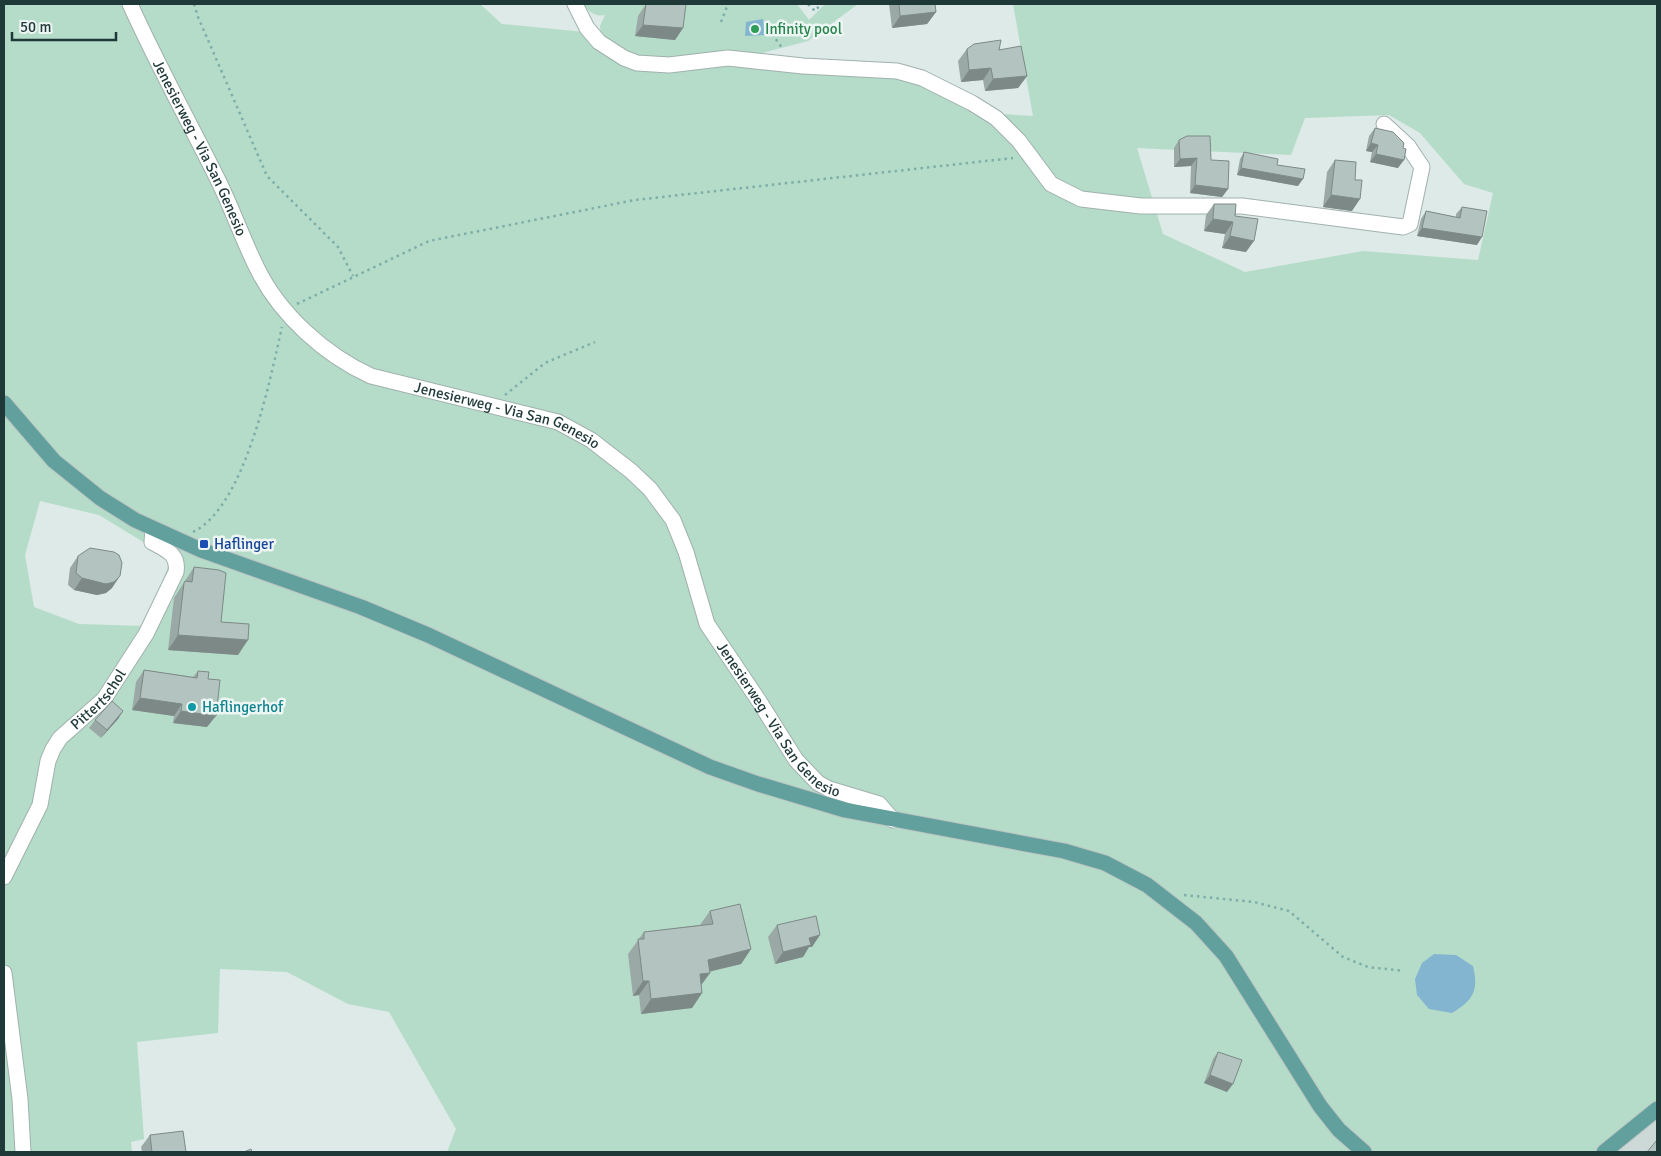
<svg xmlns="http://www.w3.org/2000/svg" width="1661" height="1156" font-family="Signika,sans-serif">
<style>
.built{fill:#ccd9d6}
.green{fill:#b5dcc8;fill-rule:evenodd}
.water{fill:#83b5d1}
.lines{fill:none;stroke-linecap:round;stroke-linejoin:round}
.minor-casing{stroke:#a0b1af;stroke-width:17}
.major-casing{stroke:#bcc4c3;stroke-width:17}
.path{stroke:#7daea9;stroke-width:2.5;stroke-dasharray:2.5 4;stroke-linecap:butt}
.minor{stroke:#fff;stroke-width:15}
.major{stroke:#61a09d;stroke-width:15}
.wall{fill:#9aa9a5}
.shaded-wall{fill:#7d8986}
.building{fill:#b3c4c0;stroke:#7d8986}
.leisure-dot{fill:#2e9e5b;stroke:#eef6f4;stroke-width:2}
.transit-dot{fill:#1a4fb4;stroke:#eef6f4;stroke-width:2}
.culture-dot{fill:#0f9aa8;stroke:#eef6f4;stroke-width:2}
.labels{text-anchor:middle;stroke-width:5;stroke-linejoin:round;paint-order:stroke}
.leisure-label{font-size:15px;fill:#27864d;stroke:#eef6f4;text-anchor:start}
.street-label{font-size:15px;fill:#1f3938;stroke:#eef6f4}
.transit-label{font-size:15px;fill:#164399;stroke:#eef6f4;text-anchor:start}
.culture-label{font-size:15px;fill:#0d838f;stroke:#eef6f4;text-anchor:start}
</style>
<rect width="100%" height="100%" fill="#ddeae7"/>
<path class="built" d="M1657 1109V1152H1604Z"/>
<path class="green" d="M4 4H480L502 24 584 32 606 53 912 79 985 113 1033 116 1013 4H1657V1101L1609 1142 1593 1152H447L456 1129 389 1012 348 1004 287 972 220 969 218 1033 137 1042 144 1139 131 1142 132 1152H4ZM1389 115 1420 133 1464 184 1493 193 1478 260 1363 251 1245 272 1163 234 1137 148 1291 155 1305 118ZM40 501 99 515 171 559 145 626 79 624 34 607 25 555Z
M583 4H797L809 20 825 4H858L808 41 754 55 693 58 637 57 601 36 600 26 605 15C595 17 589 12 583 4Z"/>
<path class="water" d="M763 19 765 35 745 36 746 22Z
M1434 954 1456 955 1473 966C1479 991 1473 1000 1452 1013L1429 1009 1417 995 1415 979 1422 963Z"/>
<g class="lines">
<defs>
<g id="minor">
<path id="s1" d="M130 4C156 62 187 118 215 174 231 205 242 238 257 268 280 315 325 355 371 376L558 422 591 440 631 471 650 489 673 520 686 552 707 624 759 701 796 760 818 783 829 789 879 804 893 820"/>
<path d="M575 4 587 28 599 42 624 58 637 63 669 65 728 58 803 66 897 71 922 78 972 103 996 118 1019 141 1051 184 1081 199 1141 206H1242L1403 227 1410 224 1422 167 1408 146 1384 124"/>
<path id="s2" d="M4 877 40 805 48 761 53 749 60 738 104 699 146 634 176 572C179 554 166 550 152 542L153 529"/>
<path d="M4 973 20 1099 23 1152"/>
</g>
<path id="major" d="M4 403 54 461 100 498 135 520 201 550 361 607 428 635 710 767 758 784 845 810 1064 851 1105 863 1147 885 1196 923 1226 956 1320 1106 1339 1130 1364 1152
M1604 1152 1657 1109"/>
</defs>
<use href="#minor" class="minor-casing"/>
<use href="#major" class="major-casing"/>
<path class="path" d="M194 4 198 17 267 176 338 247 353 276
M808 4 815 11 821 4
M721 22 728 4
M772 34 783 49
M297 304 429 241 635 200 1013 158
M505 395 545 363 595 342
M193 532C245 507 270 380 282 327
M1184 895 1254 902 1289 911 1343 957 1368 967 1404 971"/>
<use href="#minor" class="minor"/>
<use href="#major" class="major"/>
</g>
<path class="wall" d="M646 4 683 28 675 40 635 36 638 16Z
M889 4H935L936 12 927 24 892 28Z
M967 49 999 50 1027 76 1018 88 985 91 983 80 961 82 958 61Z
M1375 128 1398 168 1370 162 1372 152 1366 151 1369 136Z
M1179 140 1211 160 1228 189 1222 197 1190 193 1191 166 1174 167V148Z
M1244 152 1298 186 1237 175 1240 159Z
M1335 160 1355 180 1352 211 1323 207 1327 172Z
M1214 204 1235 216 1246 252 1222 248 1225 234 1204 231 1206 215Z
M1462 207 1477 245 1417 236 1421 219 1426 211 1456 217V214Z
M78 556 112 588 106 593 97 595 74 590 68 585 70 568Z
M194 567 221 622 238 655 168 650 174 598Z
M144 670 193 677 198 671 207 727 173 723 174 716 132 710 136 682Z
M123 711 118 719 101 738 89 728 95 720Z
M710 911 751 949 741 964 709 972 710 973 701 985 702 993 692 1008 641 1014 639 995 633 996 628 954 644 932 700 925Z
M777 925 812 947H809L803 957 775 964 768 937Z
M1218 1052 1227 1092 1204 1083 1213 1059Z
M150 1135 186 1152H142L141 1147Z"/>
<path class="shaded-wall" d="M936 12 927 24 892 28 900 16Z
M643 25 683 28 675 40 635 36Z
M991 68 983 80 961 82 969 70Z
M1027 76 1018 88 985 91 993 79Z
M1371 143 1378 145 1372 152 1366 151Z
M1376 154 1404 160 1398 168 1370 162Z
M1197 158 1191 166 1174 167 1180 159Z
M1241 168 1303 179 1298 186 1237 175Z
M1195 185 1228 189 1222 197 1190 193Z
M1331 195 1360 199 1352 211 1323 207Z
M1213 219 1233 222 1225 234 1204 231Z
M1422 228 1482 237 1477 245 1417 236Z
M1230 236 1254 241 1246 252 1222 248Z
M120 576 112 588 106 593 97 595 74 590 82 578Z
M178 635 248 640 238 655 168 650Z
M140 698 182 704 174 716 132 710Z
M123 711 118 719 101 738 107 730Z
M181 711 216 716 207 727 173 723Z
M820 935 812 947H809L803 957 775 964 783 952 809 938Z
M751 949 741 964 698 974 708 960Z
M710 973 699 988 700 974Z
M643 981H649L639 995 633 996Z
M702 993 692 1008 641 1014 651 999Z
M1210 1075 1233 1084 1227 1092 1204 1083Z"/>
<path class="building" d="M646 4H686L683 28 643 25Z
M899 4H935L936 12 900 16Z
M1001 40 999 50 1021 46 1027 76 993 79 991 68 969 70 967 49 974 44Z
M1375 128 1393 132 1404 143 1403 148 1406 149 1404 160 1376 154 1378 145 1371 143Z
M1187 136H1210L1211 160 1229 161 1228 189 1195 185 1197 158 1180 159 1179 140Z
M1244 152 1278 159 1277 165 1305 169 1303 179 1241 168Z
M1335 160 1356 162 1355 180H1362L1360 199 1331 195Z
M1214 204H1236L1235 216 1258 219 1254 241 1230 236 1233 222 1213 219Z
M1462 207 1487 211 1482 237 1422 228 1426 211 1460 218Z
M90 548 114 552 119 555 122 563 120 576 114 582 106 584 82 578 76 573 78 556Z
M194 567 219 570 226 573 221 622 249 624 248 640 178 635 184 583 185 581 192 582Z
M144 670 197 678 198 671 209 672 208 679 220 680 216 716 181 711 182 704 140 698Z
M112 701 123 711 107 730 95 720Z
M740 904 751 949 708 960 710 973 700 974 702 993 651 999 649 981H643L638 939H644V932L713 924 710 911Z
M816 916 820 935 809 938 811 945 783 952 777 925Z
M1218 1052 1242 1060 1233 1084 1210 1075Z
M183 1131 186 1152H152L150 1135Z
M1657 1140V1152H1647Z
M251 1149 252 1152H244Z"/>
<circle class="leisure-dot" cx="755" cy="29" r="5"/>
<rect class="transit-dot" x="199" y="539" width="10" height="10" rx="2.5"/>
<circle class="culture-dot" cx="192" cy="707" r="5"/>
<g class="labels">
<g class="leisure-label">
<text x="765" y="34">Infinity pool</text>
</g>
<g class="street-label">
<text dy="5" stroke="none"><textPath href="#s1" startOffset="160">Jenesierweg - Via San Genesio</textPath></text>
<text dy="5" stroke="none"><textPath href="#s1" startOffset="595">Jenesierweg - Via San Genesio</textPath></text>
<text dy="5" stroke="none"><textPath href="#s2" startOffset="206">Pittertschol</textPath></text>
<text dy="5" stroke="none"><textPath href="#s1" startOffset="1029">Jenesierweg - Via San Genesio</textPath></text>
</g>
<g class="transit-label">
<text x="214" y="549">Haflinger</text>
</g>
<g class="culture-label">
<text x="202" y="712">Haflingerhof</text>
</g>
</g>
<rect width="1661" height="1156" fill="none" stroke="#1f3938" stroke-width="10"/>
<path d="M12 32v8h104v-8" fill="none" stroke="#1f3938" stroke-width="2.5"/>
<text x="20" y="32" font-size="15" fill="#1f3938" stroke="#eef6f4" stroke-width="4" paint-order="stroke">50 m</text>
</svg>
